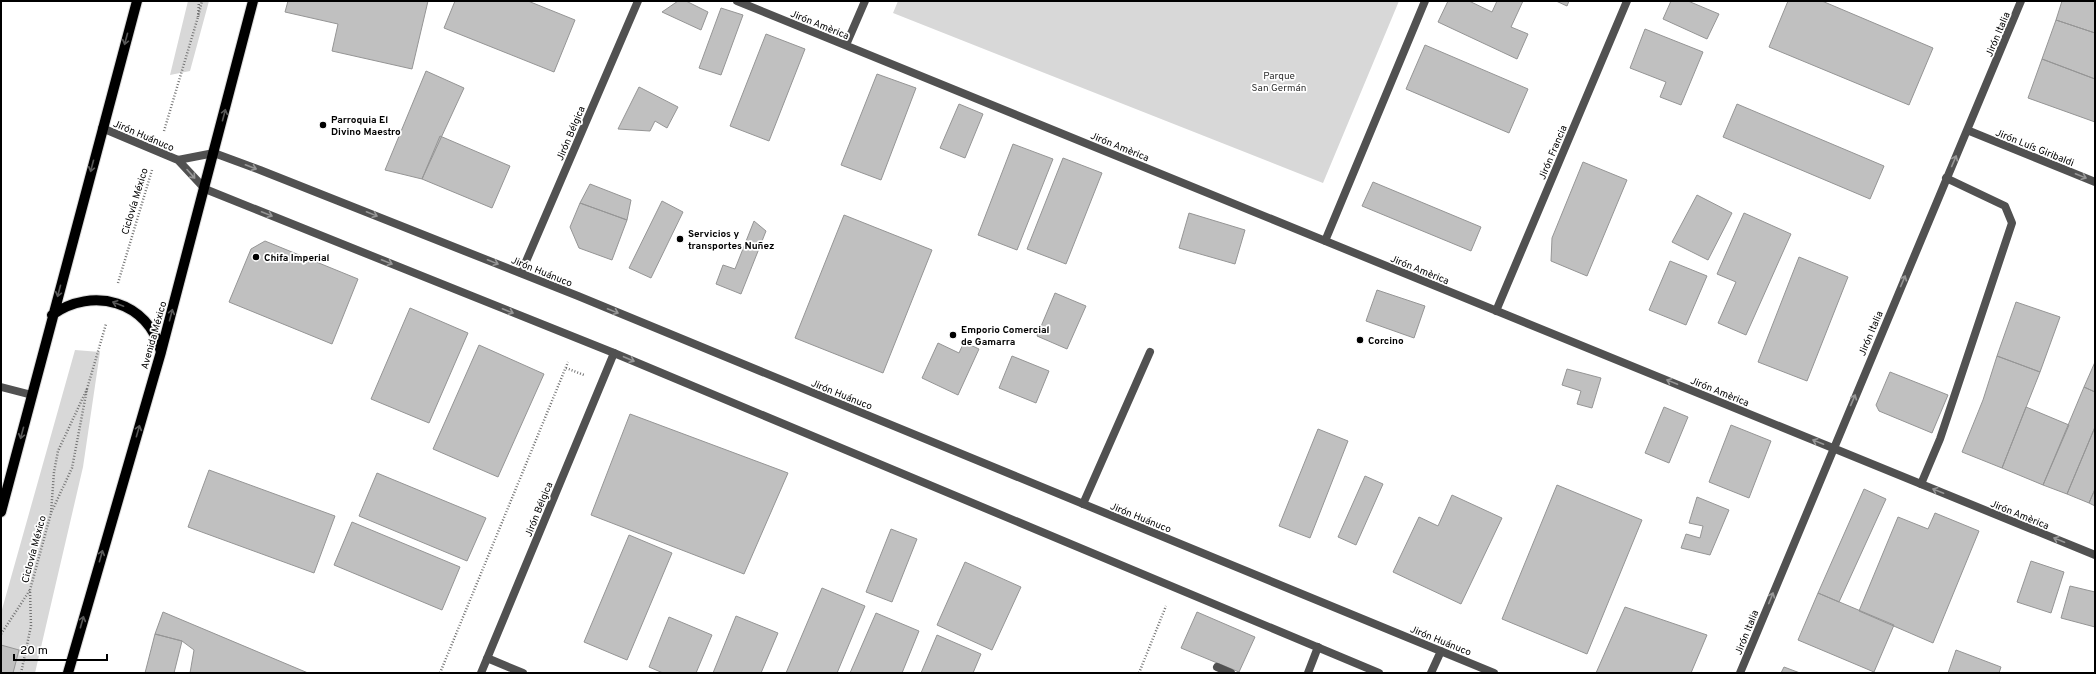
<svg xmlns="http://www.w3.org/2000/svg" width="2096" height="674" font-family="Overpass,sans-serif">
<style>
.green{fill:#d8d8d8}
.building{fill:#c0c0c0;stroke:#959595}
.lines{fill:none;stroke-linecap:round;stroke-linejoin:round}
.primary-casing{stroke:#dbdbdb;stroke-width:12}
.path{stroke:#737373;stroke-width:2.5;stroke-dasharray:1 2;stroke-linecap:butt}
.service{stroke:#515151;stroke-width:8}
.minor{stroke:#515151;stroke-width:8}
.tertiary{stroke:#515151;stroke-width:8}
.primary{stroke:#000;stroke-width:10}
.oneway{stroke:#595959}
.oneway2{stroke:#979797}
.poi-dot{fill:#000;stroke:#fff;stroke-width:1.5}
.labels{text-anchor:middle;stroke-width:3.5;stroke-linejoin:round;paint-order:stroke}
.street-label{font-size:10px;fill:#000;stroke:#fff}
.park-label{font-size:10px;fill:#2f2f2f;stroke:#fff}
.poi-label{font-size:10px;font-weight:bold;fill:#000;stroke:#fff;text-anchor:start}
</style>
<rect width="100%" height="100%" fill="#fff"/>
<path class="green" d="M188 1H209L190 71 170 75Z
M898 1H1399L1323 183 893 13Z
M75 350 100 352 83 467 35 673H1V613Z"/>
<path class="building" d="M288 1H428L412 69 332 51 338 24 285 12Z
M455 1H528L575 20 554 72 444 28Z
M678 1H686L708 12 701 30 662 12Z
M1448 1H1469L1492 12 1497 1H1523L1511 27 1528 34 1517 59 1438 22Z
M1556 1H1569L1567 6Z
M1671 1H1688L1719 14 1707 39 1663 19Z
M1788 1H1822L1933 48 1909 105 1769 47Z
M2062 1H2095V33L2056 20Z
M721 8 743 15 721 75 699 68Z
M2056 20 2095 33V79L2042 59Z
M1645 29 1703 52 1681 105 1660 97 1666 82 1630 68Z
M766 34 805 49 769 141 730 126Z
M1425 45 1528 89 1509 133 1406 89Z
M2042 59 2095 79V122L2028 98Z
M426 71 464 88 422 179 385 170Z
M877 74 916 88 881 180 841 165Z
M639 87 678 107 667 128 655 121 650 131 618 129Z
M959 104 983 114 965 158 940 148Z
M1737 104 1884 166 1870 199 1723 137Z
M440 136 510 166 492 208 422 179Z
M1013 144 1053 159 1017 250 978 235Z
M1063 158 1102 173 1066 264 1027 249Z
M1583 162 1627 180 1587 276 1551 261 1552 238Z
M1373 182 1481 227 1471 251 1362 206Z
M590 184 631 200 627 220 580 203Z
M1697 195 1732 213 1708 260 1672 242Z
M662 201 683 212 651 278 629 268Z
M580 203 627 220 612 260 579 248 570 227Z
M1189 213 1245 230 1235 264 1179 248Z
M1744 213 1791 234 1746 335 1718 323 1736 282 1717 274Z
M844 215 932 250 883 373 795 338Z
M754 221 766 231 741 294 716 284 723 265 735 269Z
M265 241 358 279 332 344 229 302 251 249Z
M1799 257 1848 277 1807 381 1758 362Z
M1670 261 1707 276 1686 325 1649 310Z
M1377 290 1425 306 1414 338 1366 321Z
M1055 293 1086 306 1067 349 1037 336Z
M2016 302 2060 317 2040 372 1997 356Z
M410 308 468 333 429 423 371 399Z
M964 342 979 349 958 395 922 378 938 343 959 353Z
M479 345 544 374 498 477 433 449Z
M1012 356 1049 371 1036 403 999 388Z
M1997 356 2040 372 2002 468 1962 452 1983 400Z
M2095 362V392L2084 387Z
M1567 369 1601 378 1592 408 1577 404 1581 391 1562 385Z
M1890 372 1948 395 1932 433 1879 411 1876 405Z
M2084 387 2095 392V427L2067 494 2043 485Z
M1664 407 1688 417 1669 463 1645 453Z
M2026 407 2069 425 2043 485 2002 468Z
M630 414 788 473 744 574 591 515Z
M1731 425 1771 441 1749 498 1709 482Z
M2095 427V489L2089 503 2067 494Z
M1318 429 1348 441 1310 538 1279 526Z
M209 470 335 516 314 573 188 527Z
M377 473 486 518 467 561 359 516Z
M1365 476 1383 484 1356 545 1338 537Z
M1557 485 1642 520 1587 654 1502 619Z
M1864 489 1886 499 1839 602 1818 593Z
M2095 489V506L2089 503Z
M1452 495 1502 518 1461 604 1393 572 1419 517 1438 526Z
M1697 497 1729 510 1710 555 1681 548 1686 534 1700 538 1703 526 1689 523Z
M1935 513 1979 531 1933 643 1859 611 1898 517 1928 529Z
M352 522 460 567 442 610 334 565Z
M891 529 917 539 892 602 866 592Z
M629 535 672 553 627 660 584 642Z
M2031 561 2064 572 2051 613 2017 602Z
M965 562 1021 587 992 650 937 625Z
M2070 586 2095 592V627L2061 618Z
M822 588 865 606 837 673H786Z
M1818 593 1894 625 1874 672 1798 640Z
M1625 607 1707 635 1691 673H1596Z
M163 612 308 673H190L194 650 182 641 155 634Z
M1197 612 1255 637 1239 672 1181 648Z
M876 613 919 631 902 673H850Z
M736 616 778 633 761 673H713Z
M669 617 712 635 696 673H663L649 667Z
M155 634 182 641 174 673H145Z
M937 635 981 654 973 673H921Z
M1 645 19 650 13 673H1Z
M1956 650 2001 667 1999 673H1948Z
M1784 667 1800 673H1781Z"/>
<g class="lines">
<defs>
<path id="primary" d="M52 315C92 286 149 301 161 352
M1 512 137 1
M68 673 161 352 253 1"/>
</defs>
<use href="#primary" class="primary-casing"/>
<path class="path" d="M199 1 198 17 202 1
M164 131 198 17
M118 283 152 170
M566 368 584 375
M87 389 58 451 54 472 51 513 72 468 87 389 106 324
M1 634 30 590
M21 673 31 626 30 590 51 513
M440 673 568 362
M1139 673 1166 606"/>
<path class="service" d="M1921 484 1940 439 2012 223 2005 206 1946 178
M1083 504 1150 352
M1217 667 1231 673
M1308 673 1318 647"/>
<path class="minor" d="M737 1 2095 555
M846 45 865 1
M1967 130 2095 182
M1325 241 1425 1
M521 273 638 1
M1496 311 1627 1
M1 387 32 395
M487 658 523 673
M481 673 614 353
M1740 673 2021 1"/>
<path class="tertiary" d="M102 128 178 160 205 189 614 353 1379 673
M178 160 214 153 260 170 578 296 1494 673
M1431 673 1441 651"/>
<use href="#primary" class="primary"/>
</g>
<defs><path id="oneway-shaft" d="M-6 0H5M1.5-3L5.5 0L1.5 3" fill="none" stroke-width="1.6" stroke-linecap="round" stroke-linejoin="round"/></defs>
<g class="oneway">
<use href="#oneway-shaft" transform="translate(126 39) rotate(105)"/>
<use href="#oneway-shaft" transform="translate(224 115) rotate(-75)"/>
<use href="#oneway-shaft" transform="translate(92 166) rotate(105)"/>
<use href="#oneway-shaft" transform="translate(59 291) rotate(105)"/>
<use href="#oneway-shaft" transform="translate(118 304) rotate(-159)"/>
<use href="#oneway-shaft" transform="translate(171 315) rotate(-75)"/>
<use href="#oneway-shaft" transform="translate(138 431) rotate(-74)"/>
<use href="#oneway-shaft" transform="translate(22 433) rotate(105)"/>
<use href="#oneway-shaft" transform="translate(101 556) rotate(-74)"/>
<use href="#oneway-shaft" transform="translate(82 622) rotate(-74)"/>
</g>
<g class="oneway2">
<use href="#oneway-shaft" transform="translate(1954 161) rotate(-67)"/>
<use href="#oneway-shaft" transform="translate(251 167) rotate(21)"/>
<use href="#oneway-shaft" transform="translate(191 174) rotate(48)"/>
<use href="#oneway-shaft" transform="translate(2081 176) rotate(22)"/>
<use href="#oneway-shaft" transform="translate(267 214) rotate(22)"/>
<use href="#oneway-shaft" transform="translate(372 214) rotate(22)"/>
<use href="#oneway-shaft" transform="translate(387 262) rotate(22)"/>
<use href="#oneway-shaft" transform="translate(493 262) rotate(22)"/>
<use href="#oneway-shaft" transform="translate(1903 281) rotate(-67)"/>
<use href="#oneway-shaft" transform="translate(508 311) rotate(22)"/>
<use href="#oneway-shaft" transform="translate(613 311) rotate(22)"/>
<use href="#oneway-shaft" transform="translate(629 359) rotate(23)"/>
<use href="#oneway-shaft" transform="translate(1672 382) rotate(-158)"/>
<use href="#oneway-shaft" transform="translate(1853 400) rotate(-67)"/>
<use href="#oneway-shaft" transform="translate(1818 442) rotate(-158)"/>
<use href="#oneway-shaft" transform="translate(1938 491) rotate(-158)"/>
<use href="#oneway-shaft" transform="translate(2059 540) rotate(-158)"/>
<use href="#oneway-shaft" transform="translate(1771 598) rotate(-68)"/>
</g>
<g class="poi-dot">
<circle cx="323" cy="125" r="4"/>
<circle cx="680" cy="239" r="4"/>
<circle cx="256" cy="257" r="4"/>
<circle cx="953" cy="335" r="4"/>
<circle cx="1360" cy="340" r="4"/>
</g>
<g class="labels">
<g class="street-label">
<text transform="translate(820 24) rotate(22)" y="4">Jirón Amèrica</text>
<text transform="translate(1997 34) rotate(-67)" y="4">Jirón Italia</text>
<text transform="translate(570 133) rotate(-67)" y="4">Jirón Bélgica</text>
<text transform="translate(144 135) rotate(23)" y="4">Jirón Huánuco</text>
<text transform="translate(1120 146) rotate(22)" y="4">Jirón Amèrica</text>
<text transform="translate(2035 147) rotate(22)" y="4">Jirón Luís Giribaldi</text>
<text transform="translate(1552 152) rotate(-67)" y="4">Jirón Francia</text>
<text transform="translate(134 201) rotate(-73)" y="4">Ciclovía México</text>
<text transform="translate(1420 269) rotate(22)" y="4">Jirón Amèrica</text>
<text transform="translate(542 271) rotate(22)" y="4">Jirón Huánuco</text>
<text transform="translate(1870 333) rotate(-67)" y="4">Jirón Italia</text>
<text transform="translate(153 335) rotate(-74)" y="4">Avenida México</text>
<text transform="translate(1720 391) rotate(22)" y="4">Jirón Amèrica</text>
<text transform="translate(842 394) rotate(22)" y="4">Jirón Huánuco</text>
<text transform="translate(538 509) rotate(-68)" y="4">Jirón Bélgica</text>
<text transform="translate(2020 514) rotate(22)" y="4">Jirón Amèrica</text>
<text transform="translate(1141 517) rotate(22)" y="4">Jirón Huánuco</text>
<text transform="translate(33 549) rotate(-75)" y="4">Ciclovía México</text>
<text transform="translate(1746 632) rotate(-68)" y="4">Jirón Italia</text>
<text transform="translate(1441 640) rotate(22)" y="4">Jirón Huánuco</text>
</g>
<g class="park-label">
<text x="1279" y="79">Parque<tspan x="1279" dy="12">San Germán</tspan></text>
</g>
<g class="poi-label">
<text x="331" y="123">Parroquia El<tspan x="331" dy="12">Divino Maestro</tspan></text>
<text x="688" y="237">Servicios y<tspan x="688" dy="12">transportes Nuñez</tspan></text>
<text x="264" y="261">Chifa Imperial</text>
<text x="961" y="333">Emporio Comercial<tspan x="961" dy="12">de Gamarra</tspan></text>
<text x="1368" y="344">Corcino</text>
</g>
</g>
<rect width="2096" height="674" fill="none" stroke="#000000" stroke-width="4"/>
<path d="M14 654v6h93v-6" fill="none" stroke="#000000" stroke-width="2"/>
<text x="20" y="654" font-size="12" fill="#000000" stroke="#ffffff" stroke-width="3" paint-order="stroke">20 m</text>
</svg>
